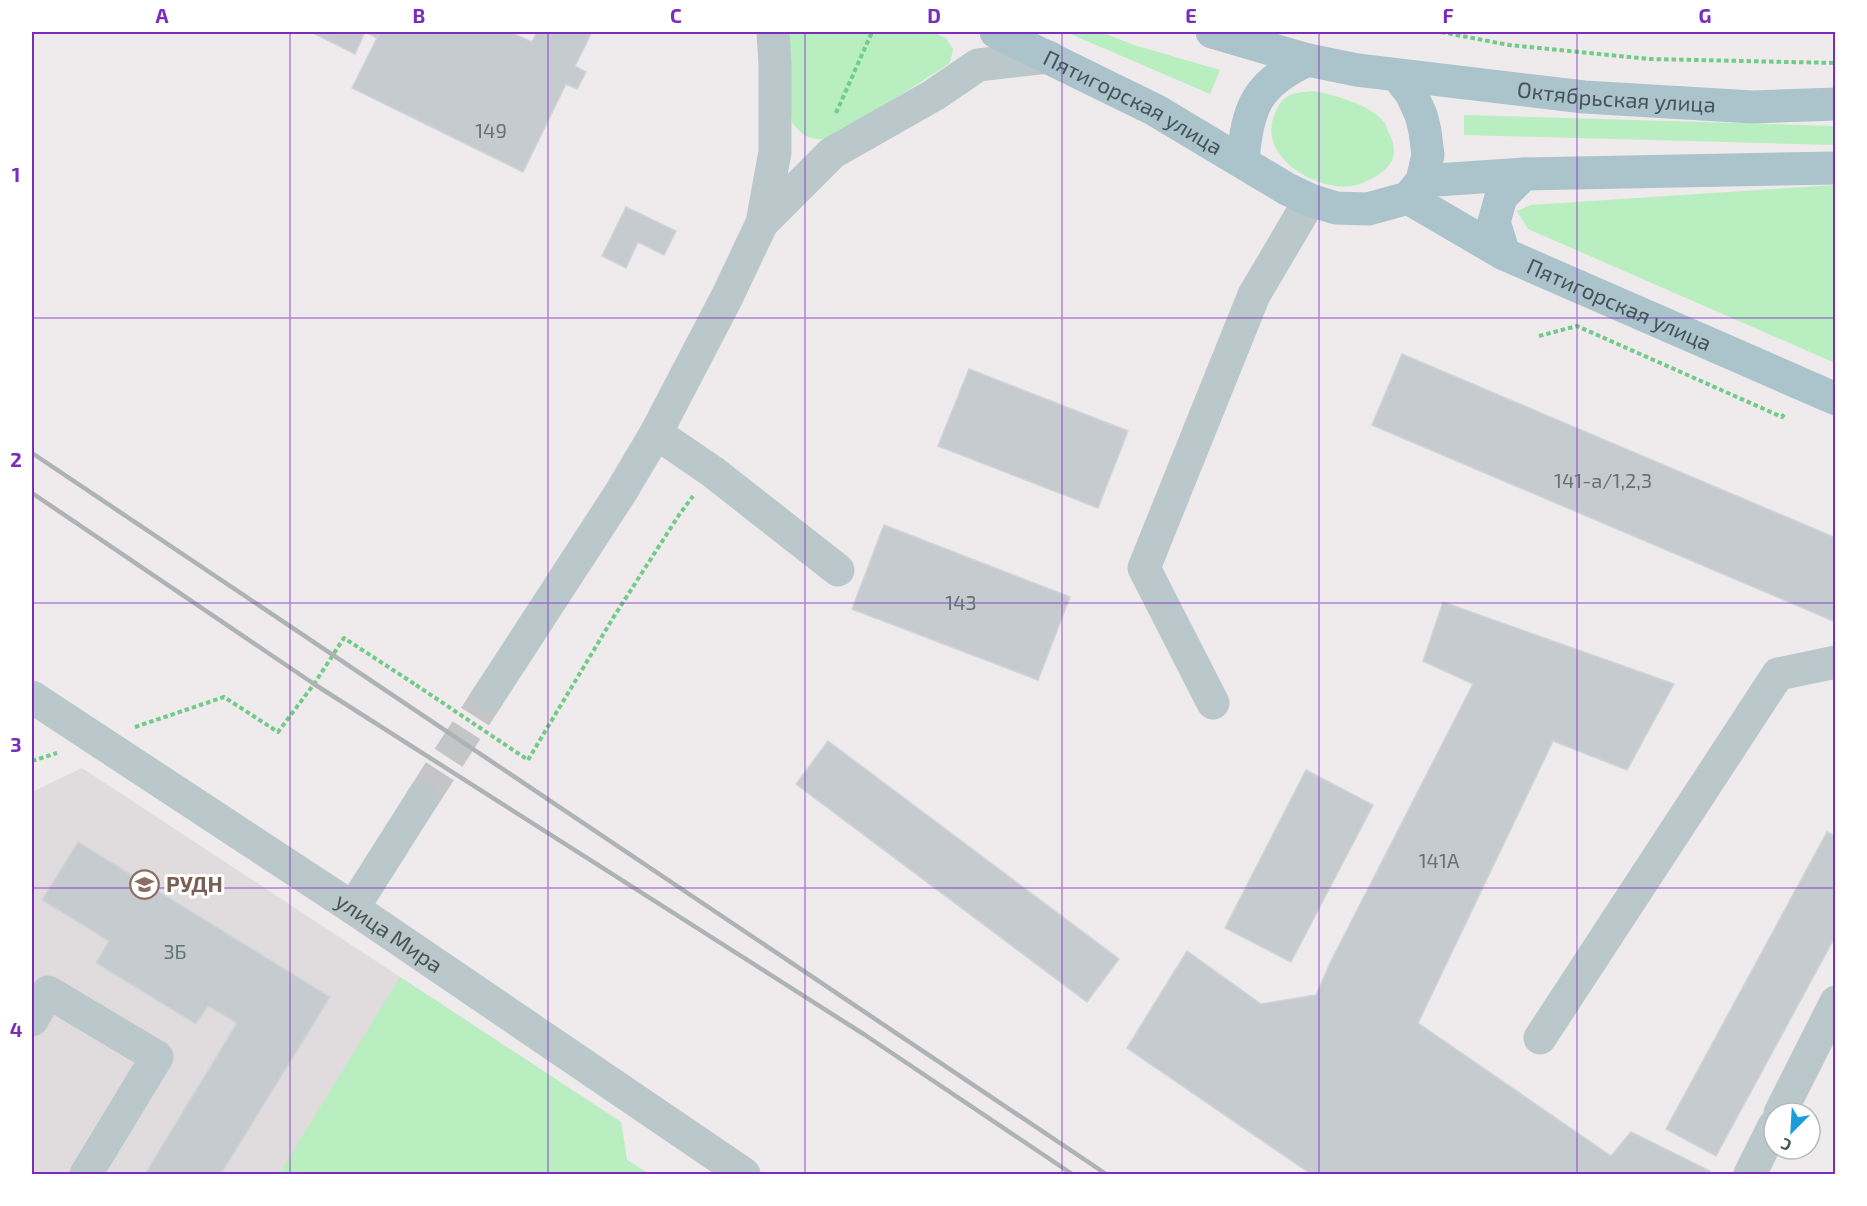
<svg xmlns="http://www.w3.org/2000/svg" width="1867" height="1206" font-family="'Exo 2',sans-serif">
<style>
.education{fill:#e0dcde}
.green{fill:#b8eec0}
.building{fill:#c5cbcf;stroke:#cfd4d8;stroke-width:1.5}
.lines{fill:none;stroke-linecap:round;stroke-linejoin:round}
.minor-tunnel{stroke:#c4c5c7;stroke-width:33;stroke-dasharray:33 16;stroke-linecap:butt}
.path{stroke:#71cb89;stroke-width:4;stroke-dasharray:4.5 3;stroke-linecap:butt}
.minor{stroke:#bac7cb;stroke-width:33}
.major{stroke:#abc3cb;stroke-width:33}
.rail{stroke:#aeb3b6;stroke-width:4.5}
.path-bridge{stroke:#71cb89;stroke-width:4;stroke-dasharray:4.5 3;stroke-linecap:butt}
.grid{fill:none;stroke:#7b2cbf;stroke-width:1.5;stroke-opacity:0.55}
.labels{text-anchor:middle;stroke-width:6;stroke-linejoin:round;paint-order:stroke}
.number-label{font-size:20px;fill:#647276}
.street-label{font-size:22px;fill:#445459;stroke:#fff}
.education-label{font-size:22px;font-weight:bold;fill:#785e54;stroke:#fff;text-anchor:start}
.neatline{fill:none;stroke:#7b2cbf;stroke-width:2}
.grid-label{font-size:20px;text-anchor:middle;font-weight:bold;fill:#7b2cbf}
</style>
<rect width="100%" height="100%" fill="#efebec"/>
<path class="education" d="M82 768 621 1122 627 1160 649 1174H32V792Z"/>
<path class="green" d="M785 32H932L946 38 953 49 950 63 834 138C815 141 803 139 792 122Z
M1066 32H1101L1134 45 1220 70 1210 94Z
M1313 91C1332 94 1371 105 1383 121 1386 124 1387 130 1389 133 1402 159 1388 171 1365 182 1329 200 1256 160 1274 116 1277 106 1281 100 1290 95 1297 92 1306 92 1313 91Z
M1464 115 1835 126V145L1464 135Z
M1835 185V363L1528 229 1517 211 1531 205Z
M400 977 621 1122 627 1160 649 1174H279Z"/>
<path class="building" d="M317 32H380L377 38 365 32 355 54 315 34Z
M380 32H510L532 42 537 32H592L575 66 586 72 577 89 566 84 523 172 352 88Z
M626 207 676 231 664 255 638 242 626 268 602 256Z
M1402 354 1836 538V622L1372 425Z
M969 369 1128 431 1098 508 938 446Z
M884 525 1070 597 1038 680 852 609Z
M1443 602 1674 684 1627 770 1553 741 1418 1023 1611 1156 1631 1132 1710 1171 1708 1174H1311L1127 1048 1187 951 1261 1004 1316 995 1331 961 1473 684 1423 661Z
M828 741 1119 959 1087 1002 796 784Z
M1306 770 1373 805 1291 962 1225 928Z
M1827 832 1836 837V935L1716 1156 1666 1129Z
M78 842 330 997 221 1174H145L237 1023 208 1006 196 1024 96 963 109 941 42 900Z"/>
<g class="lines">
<path class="minor-tunnel" d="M422 799 489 695"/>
<path class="path" d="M1441 32 1509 45 1650 59 1836 63
M836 113 872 32
M1539 336 1577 326 1782 417 1785 413
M135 727 224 697 278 732 314 684 344 638 416 685
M528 760 613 618 679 515 693 496
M32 761 57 753"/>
<g class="minor">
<path d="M762 223 832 153 934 95 978 65 1049 57"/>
<path d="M656 433 713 472 838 570"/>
<path d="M489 695 621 492 656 433 727 297 762 223 775 152V65L773 32"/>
<path id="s1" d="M32 697 353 908 744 1174"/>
<path d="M1213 703 1144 568 1254 295 1310 200"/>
<path d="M353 908 422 799"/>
<path d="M32 1020 48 992 157 1057 86 1174"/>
<path d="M1540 1038 1778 674 1836 662"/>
<path d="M1780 1113 1836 1002"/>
<path d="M1750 1174 1774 1126"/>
</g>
<g class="major">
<path id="s2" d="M996 32 1155 110 1287 189 1310 200 1336 208 1368 209 1408 198 1422 181 1428 155 1425 131 1421 115 1411 93 1397 75"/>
<path id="s3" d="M1212 32 1308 60 1357 70 1584 97 1753 107 1836 104"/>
<path d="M1243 161C1247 107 1257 83 1308 60"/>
<path d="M1422 181 1524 174 1836 168"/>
<path id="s4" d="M1408 198 1504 254 1836 399"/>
<path d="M1504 254 1494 222 1501 197 1524 174"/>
</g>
<path class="rail" d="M32 453 1106 1174
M32 493 314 684 865 1035 1072 1174"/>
<path class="path-bridge" d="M416 685 528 760"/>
</g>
<path class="grid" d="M290 32V1174M548 32V1174M805 32V1174M1062 32V1174M1319 32V1174M1577 32V1174M32 318H1836M32 603H1836M32 888H1836"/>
<defs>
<symbol id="university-ring" viewBox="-11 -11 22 22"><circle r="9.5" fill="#fff" stroke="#8d6e63" stroke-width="1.5"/><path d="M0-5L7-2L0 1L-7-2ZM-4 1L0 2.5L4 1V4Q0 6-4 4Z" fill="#8d6e63"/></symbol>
</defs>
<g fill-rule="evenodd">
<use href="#university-ring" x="128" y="868" width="33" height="33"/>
</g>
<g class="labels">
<g class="number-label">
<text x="491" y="138">149</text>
<text x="1603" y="488">141-а/1,2,3</text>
<text x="961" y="610">143</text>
<text x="1439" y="868">141А</text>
<text x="175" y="959">3Б</text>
</g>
<g class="street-label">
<text dy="8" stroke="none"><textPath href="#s3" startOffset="411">Октябрьская улица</textPath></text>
<text dy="8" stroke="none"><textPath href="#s2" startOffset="154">Пятигорская улица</textPath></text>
<text dy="8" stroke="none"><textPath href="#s4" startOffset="237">Пятигорская улица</textPath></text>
<text dy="8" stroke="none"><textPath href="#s1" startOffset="428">улица Мира</textPath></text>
</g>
<g class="education-label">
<text x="166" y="892">РУДН</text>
</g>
</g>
<rect width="1867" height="1206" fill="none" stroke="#ffffff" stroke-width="66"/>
<g transform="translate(1792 1131) rotate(204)"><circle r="28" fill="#ffffff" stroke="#b4bbbd" stroke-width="1.5"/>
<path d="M0-4.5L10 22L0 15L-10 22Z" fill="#199ddb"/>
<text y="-9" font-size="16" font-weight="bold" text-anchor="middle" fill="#445459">С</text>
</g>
<rect x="33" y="33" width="1801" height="1140" class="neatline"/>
<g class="grid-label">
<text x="162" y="23">A</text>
<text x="419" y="23">B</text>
<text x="676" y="23">C</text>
<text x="934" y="23">D</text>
<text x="1191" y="23">E</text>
<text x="1448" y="23">F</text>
<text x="1705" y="23">G</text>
<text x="16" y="182">1</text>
<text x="16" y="467">2</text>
<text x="16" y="752">3</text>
<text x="16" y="1037">4</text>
</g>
</svg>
